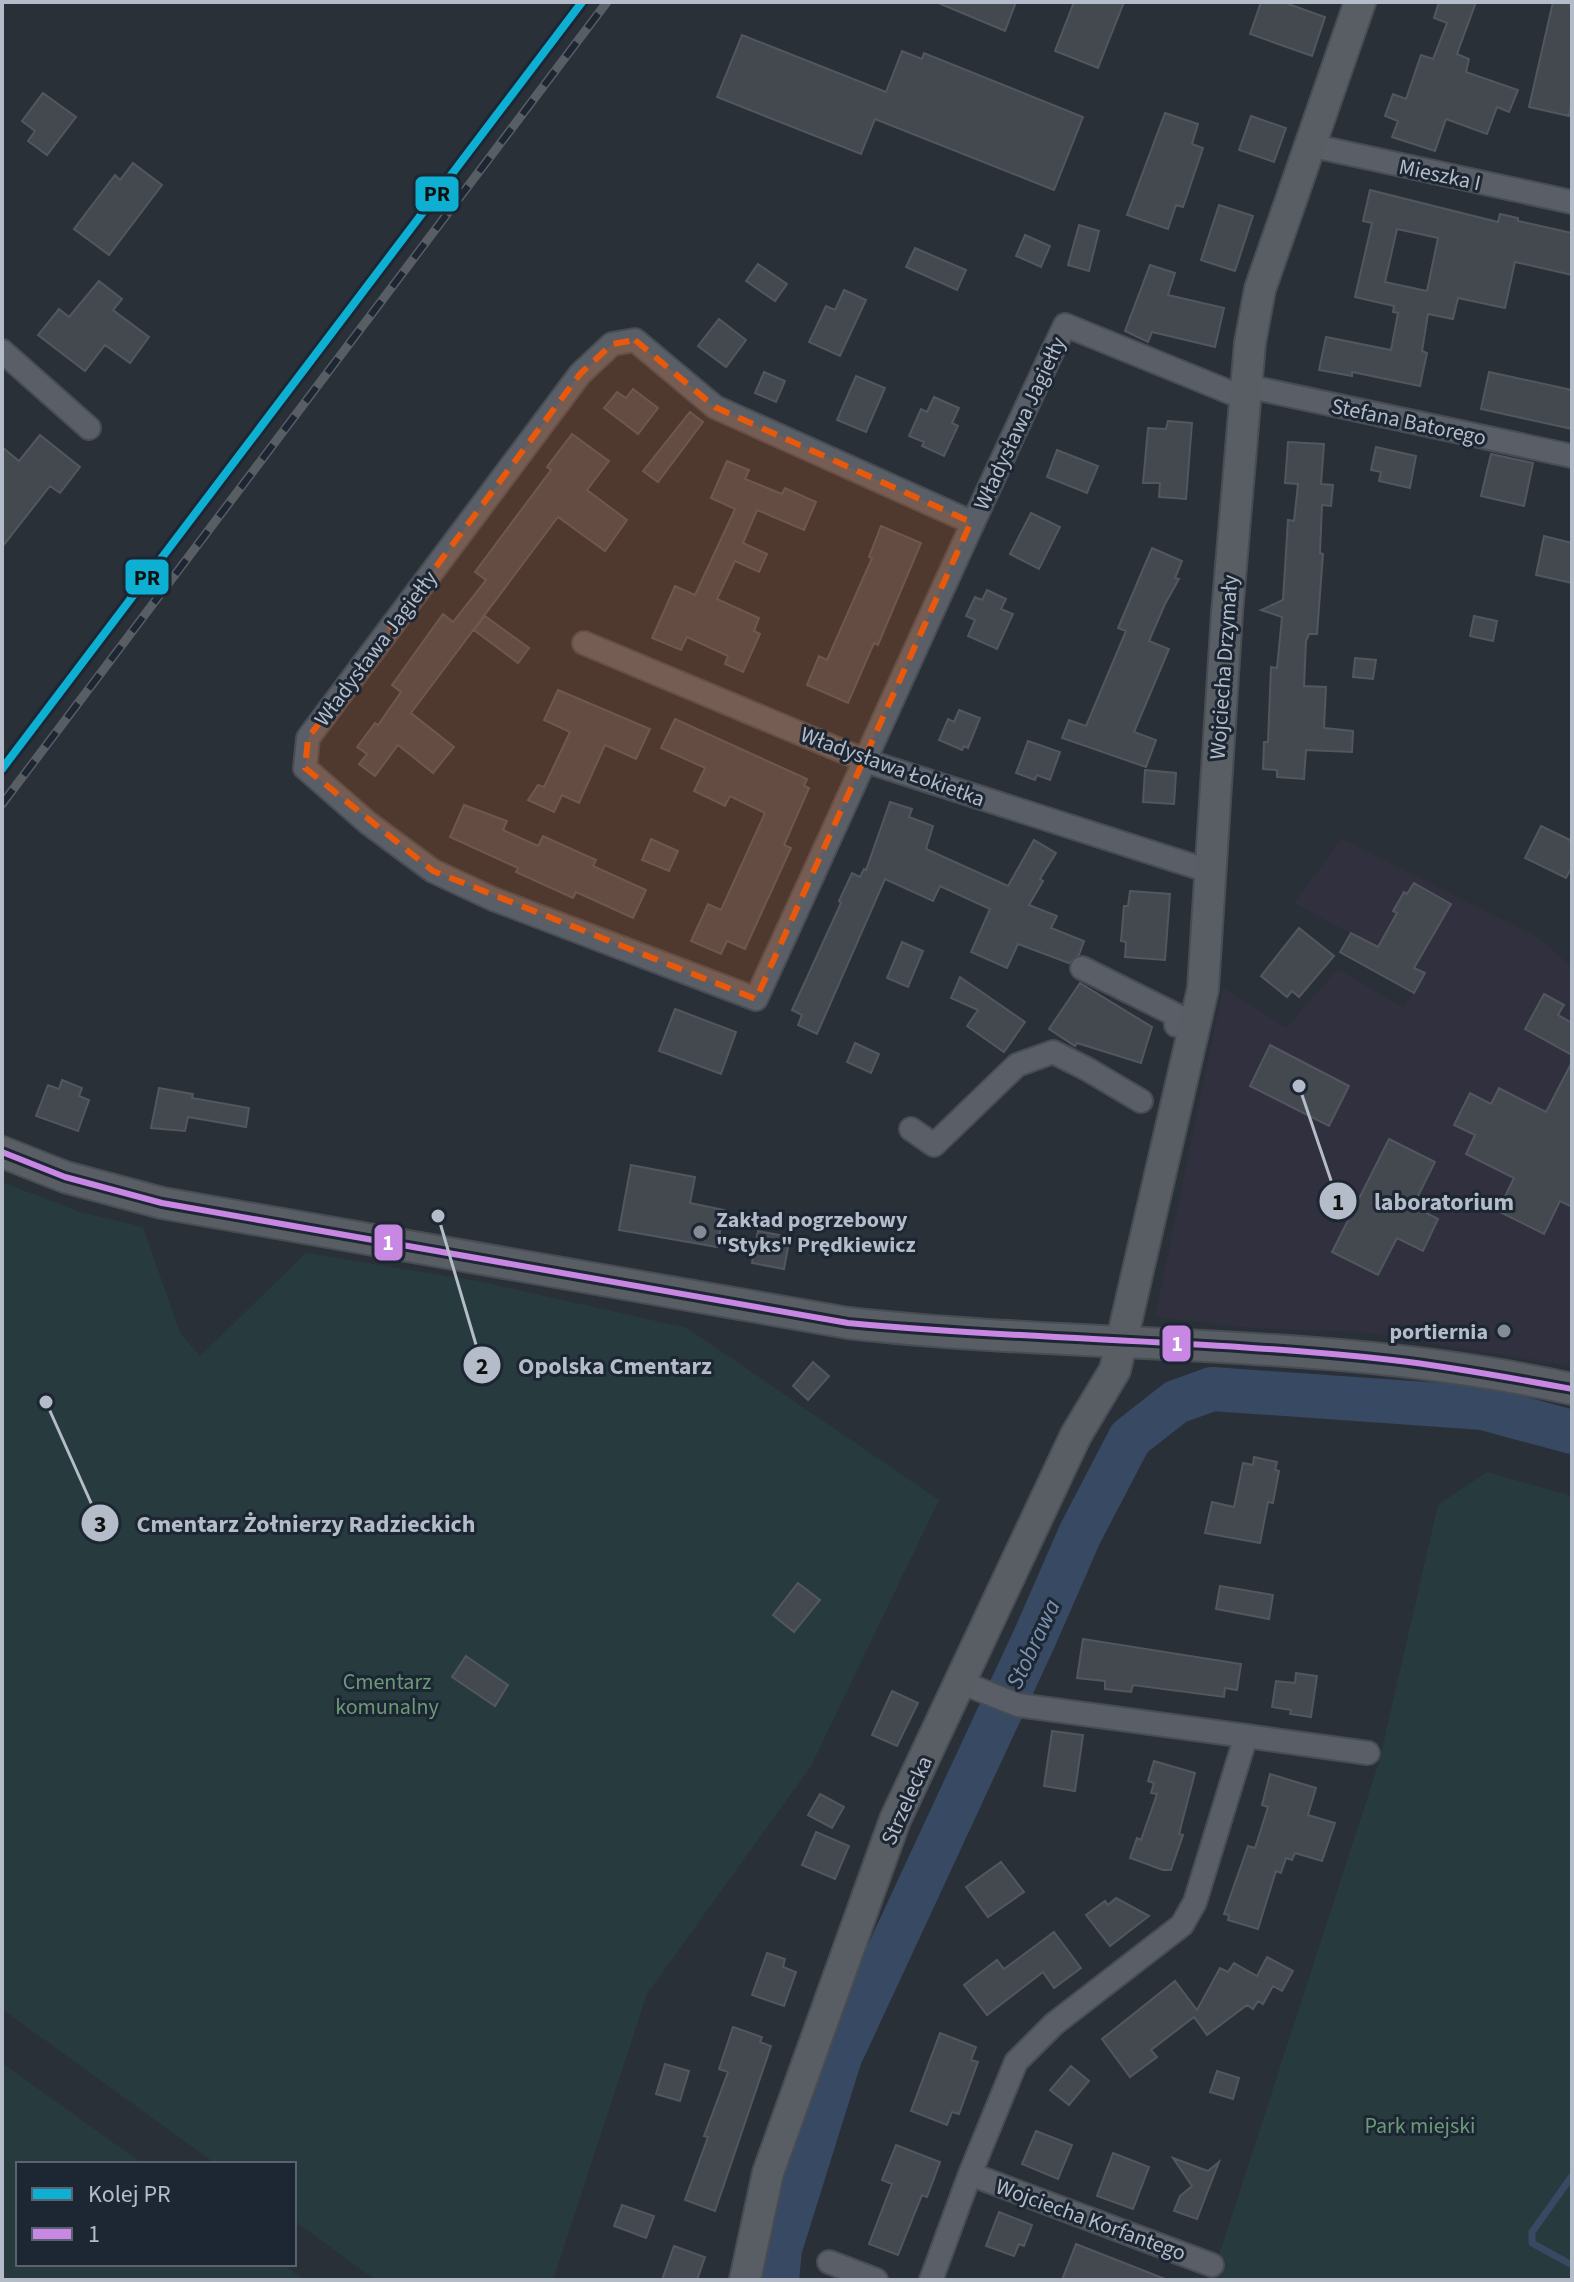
<svg xmlns="http://www.w3.org/2000/svg" width="1574" height="2282" font-family="'Source Sans 3',sans-serif">
<style>
.medical{fill:#31303e}
.green{fill:#273a3e}
.lines{fill:none;stroke-linecap:round;stroke-linejoin:round}
.stream{stroke:#384963;stroke-width:7}
.river{stroke:#384963;stroke-width:44}
.building{fill:#444950;stroke:#52575f;stroke-width:2;fill-rule:evenodd}
.street-casing{stroke:#484c53;stroke-width:26}
.secondary-casing{stroke:#484c53;stroke-width:34}
.street{stroke:#5a5e66;stroke-width:22}
.secondary{stroke:#595d64;stroke-width:30}
.rail-casing{stroke:#595d64;stroke-width:9}
.rail{stroke:#1d2633;stroke-width:6;stroke-dasharray:18;stroke-linecap:butt}
.bus-1-casing{stroke:#1d2633;stroke-width:12}
.bus-1{stroke:#c787e3;stroke-width:6}
.rail-1-casing{stroke:#1d2633;stroke-width:14}
.rail-1{stroke:#0dafd3;stroke-width:8}
.marked{fill:#e8590c;fill-opacity:0.2;stroke:#e8590c;stroke-width:6;stroke-dasharray:16 10;stroke-linejoin:round}
.poi-dot{fill:#848b96;stroke:#1d2633;stroke-width:3}
.labels{text-anchor:middle;stroke-width:6;stroke-linejoin:round;paint-order:stroke}
.street-label{font-size:22px;fill:#b4bcc9;stroke:#1d2633}
.poi-label{font-size:22px;font-weight:bold;fill:#b4bcc9;stroke:#1d2633;text-anchor:start}
.park-label{font-size:22px;fill:#6b9a76;stroke:#1d2633}
.water-label{font-size:24px;font-style:italic;fill:#7c92b1;stroke:#1d2633}
.leader{fill:none;stroke:#b4bcc9;stroke-width:3}
.callout-dot{fill:#b4bcc9;stroke:#1d2633;stroke-width:3}
.mark-label{font-size:24px;text-anchor:middle;font-weight:bold;fill:#111}
.callout-label{font-size:24px;text-anchor:middle;font-weight:bold;fill:#b4bcc9;stroke:#1d2633;stroke-width:6;stroke-linejoin:round;paint-order:stroke}
.line-badge{stroke:#1d2633;stroke-width:3}
.badge-label{font-size:22px;text-anchor:middle;font-weight:bold;fill:#fff}
.pale-badge-label{font-size:22px;text-anchor:middle;font-weight:bold;fill:#111}
</style>
<rect width="100%" height="100%" fill="#2a3038"/>
<path class="medical" d="M1342 839 1539 938 1572 967V1366L1362 1332 1253 1328 1155 1317 1223 988 1286 1028 1338 969 1404 1008 1425 974 1294 903Z"/>
<path class="green" d="M2 1182 80 1212 143 1227 180 1333 200 1356 306 1253 478 1281 687 1328 939 1500 811 1766 647 1994 553 2280H376L294 2221V2164H216L2 2009Z
M1487 1472 1572 1496V2280H1211L1379 1762 1438 1505Z
M2 2063 143 2164H18V2264H282L305 2280H2Z"/>
<g class="lines">
<path class="stream" d="M1572 2176 1532 2232V2243L1572 2265"/>
<path class="river" d="M777 2280 780 2249 840 2057 1035 1637 1080 1534 1130 1438 1176 1402 1212 1389 1483 1408 1572 1432"/>
</g>
<path class="building" d="M936 2H1016L1005 31Z
M1074 2H1124L1098 68 1055 51Z
M1261 2H1283L1325 17 1312 56 1250 34Z
M1439 2H1476L1457 54 1469 59 1466 72 1518 90 1509 112 1497 107 1487 134 1446 119 1435 151 1392 137 1398 121 1385 116 1393 94 1406 99 1421 55 1433 59 1447 23 1434 18Z
M1553 2H1572V101L1569 116 1529 107Z
M742 35 886 92 902 51 922 59 924 53 1083 117 1054 190 875 119 861 154 717 97Z
M43 93 76 117 47 155 28 141 35 131 22 121Z
M1165 113 1198 124 1192 144 1203 148 1183 207 1176 205 1168 229 1127 215Z
M1251 116 1286 128 1274 162 1239 150Z
M133 163 162 185 109 255 74 229 115 175 120 180Z
M1370 190 1498 222 1500 214 1518 218V221L1572 233V275L1515 262 1505 308 1458 298 1453 319 1428 314 1422 351 1427 353 1420 386 1352 372V376L1319 370 1326 337 1391 350 1398 313 1393 312 1394 306 1355 297 1372 223 1363 221ZM1397 229 1438 238 1427 291 1385 282Z
M1219 205 1253 216 1235 271 1201 260Z
M1079 225 1099 231 1089 271 1068 265Z
M1025 235 1050 246 1041 267 1016 256Z
M915 248 966 270 957 290 906 267Z
M758 264 787 284 775 301 746 281Z
M1150 265 1175 273 1168 295 1224 308 1215 347 1152 332 1148 342 1125 331Z
M99 281 122 299 113 310 149 337 130 363 105 345 85 371 38 335 59 309 69 317Z
M844 290 866 300 840 356 809 342 826 306 835 310Z
M719 319 746 340 726 367 698 346Z
M764 372 785 381 776 402 755 393Z
M1489 372 1572 390V429L1481 409Z
M856 376 885 388 866 432 837 420Z
M633 389 658 408 638 434 604 408 617 392 626 398Z
M934 397 959 408 952 423 958 426 944 456 922 446 924 442 909 436 921 409 927 412Z
M690 412 703 422 658 482 643 471Z
M1168 421 1192 423 1186 499 1159 497 1160 483H1143L1148 428 1166 429Z
M572 434 609 461 587 490 627 520 605 551 558 517 411 713 454 747 433 773 398 745 375 776 359 764 367 754 357 747 375 723 378 725 401 692 392 685 443 614 453 622 486 580 475 572 551 470 547 467Z
M40 435 80 467 60 493 50 486 2 547V447L19 461Z
M1288 442 1324 444 1321 484 1333 485 1331 506 1322 505 1320 553 1323 554 1317 634H1309L1306 641 1304 686 1326 687 1324 728 1353 731 1352 752 1306 750 1304 779 1277 777V770L1263 769 1264 742H1268L1271 667 1277 668 1282 617 1261 610 1283 600 1288 520 1294 521 1298 484 1285 483Z
M1376 447 1416 456 1410 488 1379 481 1381 472 1371 470Z
M1057 450 1098 466 1087 493 1047 477Z
M1491 454 1533 463 1524 506 1481 496Z
M727 461 749 470 745 479 782 494 785 488 816 502 804 530 757 510 743 543 767 554 759 572 735 561 717 599 759 618 754 631 760 634 743 672 725 664 728 656 687 637 681 650 652 638 675 586 695 595 735 509 711 498Z
M1031 513 1060 527 1039 569 1010 554Z
M881 526 921 543 878 645 874 643 848 703 807 685 819 656 827 660 872 558 869 557Z
M1544 536 1572 543V583L1536 575Z
M1152 548 1182 561 1175 578 1179 579 1165 604 1149 641 1169 649 1134 732 1156 740 1146 767 1062 738 1069 720 1086 726 1126 631 1118 628Z
M987 590 1006 599 1001 609 1013 614 997 649 968 636 975 620 966 616 975 597 982 600Z
M485 616 529 648 518 663 474 630Z
M1474 616 1497 621 1493 641 1470 636Z
M1355 658 1376 660 1373 679 1353 677Z
M558 690 650 729 636 759 605 745 579 803 562 795 554 812 528 800 538 785 544 787 570 732 544 720Z
M959 710 980 718 968 748 964 746 962 750 939 740 948 719 954 722Z
M675 719 807 779 804 786 809 788 784 845 791 848 745 949 727 941 721 954 691 941 708 904 721 910 765 813 730 796 725 806 694 791 705 768 661 748Z
M1028 741 1060 752 1050 780 1037 775 1035 780 1016 773Z
M1145 770 1176 773 1174 804 1143 802Z
M890 802 912 809 909 817 933 826 926 849 1008 886 1034 840 1056 853 1040 879 1043 881 1029 905 1057 916 1051 928 1084 941 1079 955 1069 963 1018 944 1007 968 971 952 990 909 940 886 933 901 885 879 817 1034 798 1025 802 1015 792 1010 841 903 839 901 852 873 860 877 864 869 866 870Z
M464 805 507 821 503 830 538 846 543 836 596 860 593 866 646 890 633 918 576 892 573 898 516 872 518 868 450 837Z
M1541 826 1572 841V867L1566 878 1525 858Z
M651 839 678 851 669 871 642 860Z
M1414 883 1451 904 1414 968 1425 973 1414 993 1340 952 1351 933 1378 947 1397 913 1393 911 1404 892 1407 894Z
M1130 891 1170 894 1165 960 1125 957 1126 942 1121 941 1124 906H1128Z
M1299 928 1334 956 1299 997 1292 991 1287 997 1261 976Z
M902 942 923 951 908 987 887 978Z
M960 977 1025 1022 1004 1052 967 1026 978 1010 951 998Z
M1080 983 1152 1027 1141 1063 1077 1043 1075 1046 1049 1029Z
M1544 994 1564 1005 1558 1015 1572 1023V1055L1525 1029Z
M675 1009 736 1032 721 1074 659 1051Z
M855 1043 879 1054 871 1073 847 1062Z
M1270 1045 1349 1086 1329 1126 1250 1086Z
M1572 1062V1207L1560 1201 1544 1234 1498 1211 1514 1178 1466 1154 1475 1135 1454 1125 1470 1093 1491 1104 1499 1088 1546 1112Z
M62 1080 82 1088 79 1096 89 1100 78 1131 36 1116 48 1085 59 1089Z
M159 1088 193 1094 192 1098 249 1108 246 1127 188 1117 185 1131 151 1128Z
M1389 1139 1435 1162 1413 1206 1438 1219 1423 1251 1397 1238 1378 1275 1332 1252Z
M631 1165 695 1177 690 1203 724 1210 717 1247 619 1230Z
M758 1231 790 1237 784 1269 752 1263Z
M813 1362 829 1376 808 1400 793 1386Z
M1254 1457 1277 1462 1275 1470 1279 1471 1273 1503 1268 1502 1260 1543 1205 1533 1212 1502 1234 1507 1243 1463 1253 1465Z
M798 1583 820 1600 794 1632 773 1615Z
M1220 1586 1273 1595 1269 1619 1216 1609Z
M1083 1639 1241 1664 1237 1690 1225 1688 1224 1697 1133 1685 1131 1692 1105 1689V1681L1077 1678Z
M466 1656 508 1685 495 1706 452 1677Z
M1296 1673 1317 1676 1311 1717 1290 1714 1291 1710 1272 1707 1276 1681 1295 1683Z
M892 1691 918 1703 897 1746 872 1735Z
M1052 1731 1083 1735 1075 1791 1044 1786Z
M1154 1761 1195 1773 1179 1834 1183 1835 1171 1870H1163L1130 1858 1137 1838 1141 1840 1157 1794 1151 1793 1154 1783 1148 1781Z
M1270 1774 1316 1788 1308 1815 1335 1823 1322 1861 1295 1853 1292 1860 1286 1858 1281 1873 1276 1871 1258 1929 1228 1920 1229 1915 1224 1914 1248 1846 1255 1848 1268 1807 1262 1805Z
M820 1794 844 1807 832 1828 808 1815Z
M816 1832 849 1846 835 1879 802 1865Z
M1001 1862 1024 1892 988 1917 966 1887Z
M1116 1898 1149 1916 1110 1946 1086 1915 1105 1901 1108 1905Z
M1054 1932 1081 1968 1054 1988 1043 1972 987 2015 964 1985 997 1960 1004 1969Z
M767 1953 785 1959 783 1967 796 1972 784 2006 752 1995Z
M1267 1957 1293 1971 1282 1991 1273 1986 1263 2004 1258 2001 1253 2009 1247 2005 1207 2035 1194 2017 1151 2050 1157 2057 1130 2077 1102 2039 1175 1981 1197 2010 1220 1968 1228 1972 1234 1963 1257 1976Z
M733 2027 762 2037 760 2042 771 2046 715 2211 685 2200 708 2137 704 2136 728 2072 719 2069Z
M940 2033 976 2047 971 2060 978 2062 959 2114 952 2112 947 2125 911 2111Z
M665 2064 689 2071 680 2101 656 2094Z
M1071 2066 1089 2081 1069 2105 1050 2090Z
M1217 2071 1239 2078 1233 2099 1210 2092Z
M1036 2131 1072 2145 1058 2179 1022 2164Z
M896 2145 940 2162 927 2197 922 2195 898 2255 869 2244 892 2184 882 2180Z
M1113 2153 1149 2167 1133 2209 1097 2196Z
M1173 2158 1208 2171 1219 2162 1197 2219 1174 2211 1180 2196 1192 2186Z
M622 2205 654 2216 646 2238 614 2226Z
M999 2212 1032 2225 1024 2246 1019 2244 1014 2256 986 2246Z
M1076 2244 1165 2279V2280H1062Z
M674 2246 705 2257 697 2280H662Z"/>
<g class="lines">
<defs>
<path id="street" d="M1309 145 1572 202
M2 351 89 428
M1246 386 1572 456
M971 522 715 407 635 340 612 344 580 374 308 738 305 768 368 823 433 871 493 899 756 999C860 775 959 548 1065 325L1244 398
M584 643 866 761 1209 871
M1082 968 1178 1016 1176 1025
M911 1129 934 1145 1017 1065 1053 1052 1087 1069 1141 1101
M1246 1736 1368 1753
M970 2174 1212 2265
M829 2262 876 2280
M931 2280 970 2174 1016 2062 1054 2024 1182 1925 1195 1902 1246 1736 1018 1705 960 1682"/>
<path id="secondary" d="M2 1152 65 1177 162 1203 848 1323C1089 1350 1334 1336 1572 1389
M745 2280 768 2173 895 1820 1076 1435 1115 1370 1203 989 1227 613 1250 343 1260 289 1360 2"/>
</defs>
<use href="#street" class="street-casing"/>
<use href="#secondary" class="secondary-casing"/>
<use href="#street" class="street"/>
<use href="#secondary" class="secondary"/>
<defs>
<path id="rail" d="M2 804 607 2"/>
</defs>
<use href="#rail" class="rail-casing"/>
<use href="#rail" class="rail"/>
<defs>
<path id="bus-1" d="M2 1152 65 1177 162 1203 848 1323C1029 1340 1212 1340 1392 1360 1453 1367 1512 1378 1572 1389"/>
</defs>
<use href="#bus-1" class="bus-1-casing"/>
<use href="#bus-1" class="bus-1"/>
<defs>
<path id="rail-1" d="M2 769 582 2"/>
</defs>
<use href="#rail-1" class="rail-1-casing"/>
<use href="#rail-1" class="rail-1"/>
</g>
<path class="marked" d="M635 340 715 407 971 522 756 999 433 871 305 768 308 738 580 374 612 344Z"/>
<g class="poi-dot">
<circle cx="700" cy="1232" r="8"/>
<circle cx="1504" cy="1331" r="8"/>
</g>
<g class="labels">
<g class="street-label">
<text transform="translate(1440 174) rotate(12)" y="8">Mieszka I</text>
<text transform="translate(1409 421) rotate(12)" y="8">Stefana Batorego</text>
<text transform="translate(1019 423) rotate(-65)" y="8">Władysława Jagiełły</text>
<text transform="translate(375 648) rotate(-53)" y="8">Władysława Jagiełły</text>
<text transform="translate(1223 667) rotate(-86)" y="8">Wojciecha Drzymały</text>
<text transform="translate(893 766) rotate(20)" y="8">Władysława Łokietka</text>
<text transform="translate(906 1800) rotate(-66)" y="8">Strzelecka</text>
<text transform="translate(1091 2219) rotate(20)" y="8">Wojciecha Korfantego</text>
</g>
<g class="poi-label">
<text x="716" y="1227">Zakład pogrzebowy<tspan x="716" dy="25">"Styks" Prędkiewicz</tspan></text>
<text x="1488" y="1339" text-anchor="end">portiernia</text>
</g>
<g class="park-label">
<text x="387" y="1689">Cmentarz<tspan x="387" dy="25">komunalny</tspan></text>
<text x="1420" y="2133">Park miejski</text>
</g>
<g class="water-label">
<text transform="translate(1033 1644) rotate(-65)" y="8">Stobrawa</text>
</g>
</g>
<path class="leader" d="M1299 1086L1338 1201M438 1216L482 1365M46 1402L100 1523"/>
<g class="callout-dot">
<circle cx="1299" cy="1086" r="8"/>
<circle cx="438" cy="1216" r="8"/>
<circle cx="46" cy="1402" r="8"/>
<circle cx="1338" cy="1201" r="20"/>
<circle cx="482" cy="1365" r="20"/>
<circle cx="100" cy="1523" r="20"/>
</g>
<g class="mark-label">
<text x="1338" y="1210">1</text>
<text x="482" y="1374">2</text>
<text x="100" y="1532">3</text>
</g>
<g class="callout-label">
<text x="1444" y="1210">laboratorium</text>
<text x="615" y="1374">Opolska Cmentarz</text>
<text x="306" y="1532">Cmentarz Żołnierzy Radzieckich</text>
</g>
<g class="line-badge">
<rect x="414" y="175" width="46" height="38" rx="8" fill="#0dafd3"/>
<rect x="124" y="558" width="46" height="38" rx="8" fill="#0dafd3"/>
<rect x="373" y="1223" width="31" height="39" rx="8" fill="#c787e3"/>
<rect x="1161" y="1324" width="31" height="39" rx="8" fill="#c787e3"/>
</g>
<g class="badge-label">
<text x="388" y="1250">1</text>
<text x="1177" y="1351">1</text>
</g>
<g class="pale-badge-label">
<text x="437" y="201">PR</text>
<text x="147" y="585">PR</text>
</g>
<rect width="1574" height="2282" fill="none" stroke="#b4bcc9" stroke-width="8"/>
<rect x="16" y="2162" width="280" height="104" fill="#1d2633" stroke="#59626f" stroke-width="2"/>
<rect x="32" y="2188" width="40" height="12" fill="#0dafd3" stroke="#59626f" stroke-width="2"/>
<text x="88" y="2202" font-size="24" fill="#b4bcc9">Kolej PR</text>
<rect x="32" y="2228" width="40" height="12" fill="#c787e3" stroke="#59626f" stroke-width="2"/>
<text x="88" y="2242" font-size="24" fill="#b4bcc9">1</text>
</svg>
